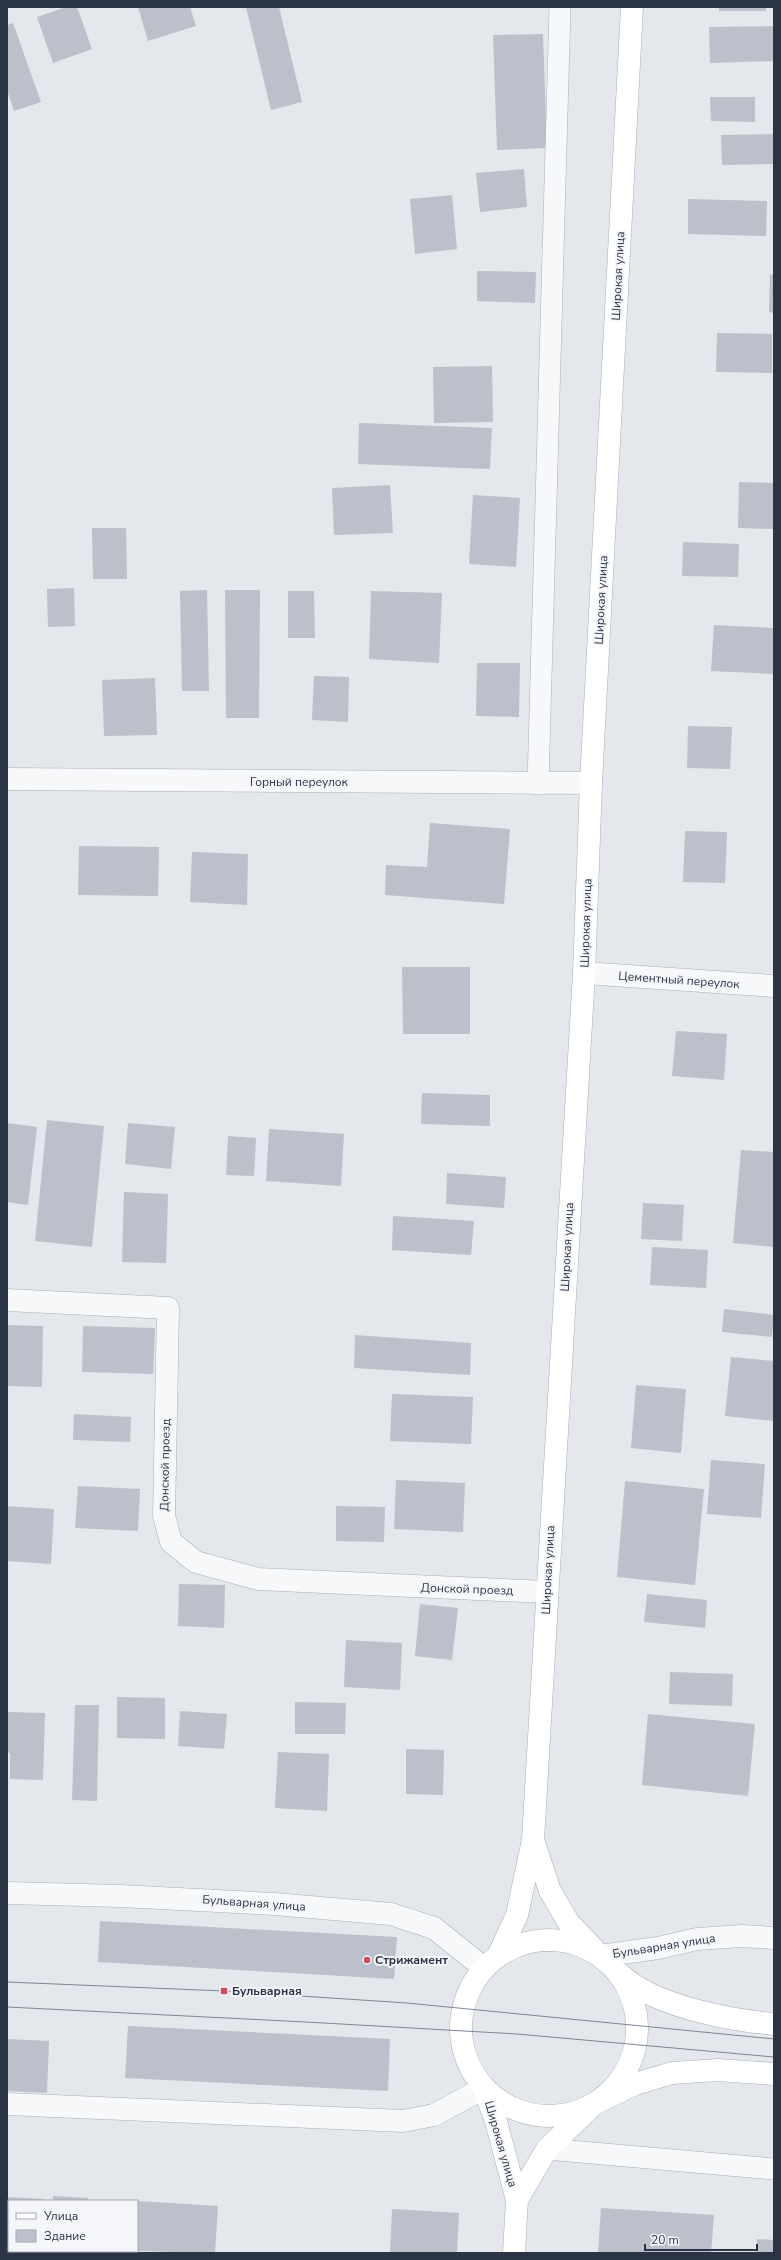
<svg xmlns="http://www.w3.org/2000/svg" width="781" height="2260" font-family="'Nunito Sans',sans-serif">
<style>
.building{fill:#bbc0ca}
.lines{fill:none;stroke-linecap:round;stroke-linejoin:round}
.lane-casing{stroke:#a9aeb7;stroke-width:22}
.street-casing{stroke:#a9aeb7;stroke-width:23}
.secondary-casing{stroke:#a9aeb7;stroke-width:23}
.lane{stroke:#f7f8fa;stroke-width:21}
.street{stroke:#f7f8fa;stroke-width:22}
.secondary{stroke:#fff;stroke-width:22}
.tram{stroke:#7d8696;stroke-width:1}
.poi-dot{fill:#d1495b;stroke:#f4f6f9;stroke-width:1.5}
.labels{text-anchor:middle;stroke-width:4;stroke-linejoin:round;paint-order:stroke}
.street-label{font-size:12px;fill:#2b3445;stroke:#f4f6f9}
.poi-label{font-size:12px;font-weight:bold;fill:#2b3445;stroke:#f4f6f9;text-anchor:start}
</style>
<rect width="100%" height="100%" fill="#e4e7ec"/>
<path class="building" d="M66 7H77L92 49 53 63 37 17Z
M138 7H190L196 26 148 41Z
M246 7H279L302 102 271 110Z
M719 7H766V11H719Z
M13 23 41 102 14 111 7 90V25Z
M774 26V61L710 63 709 27Z
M543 34 547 148 497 150 493 35Z
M710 97H755V122L711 121Z
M774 134V164L722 165 721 135Z
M524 169 527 207 480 212 476 173Z
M452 195 457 249 415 254 410 199Z
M688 199 767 201 766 236 688 234Z
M477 271 536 272 535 303 477 301Z
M770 274 774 275V313L769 312Z
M717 333 772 334V373L716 372Z
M492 366 493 422 434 423 433 367Z
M359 423 492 428 490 469 358 464Z
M739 482 774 483V529L738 528Z
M390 485 393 533 334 535 332 488Z
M473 495 520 498 516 567 469 564Z
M92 528H126L127 579H93Z
M683 542 739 544 738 577 682 576Z
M74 588 75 626 48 627 47 589Z
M207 590 209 691H182L180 591Z
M225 590H260L259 718H226Z
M288 591H314L315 638H288Z
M371 591 442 593 439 663 369 659Z
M714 625 774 628V674L711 671Z
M477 663H520L519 717 476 716Z
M314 676 349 677 348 722 312 720Z
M155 678 157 735 104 736 102 680Z
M688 726 732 727 730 769 687 768Z
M430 823 510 829 504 904 385 895 386 865 427 867Z
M685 831 727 832 725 883 683 882Z
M79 846 159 847 158 896 78 895Z
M192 852 248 854 247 905 190 902Z
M402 967H470V1034H403Z
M676 1031 727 1034 724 1080 672 1076Z
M422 1093 490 1095V1126L421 1124Z
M47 1120 104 1126 92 1247 35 1241Z
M7 1123 37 1127 28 1205 7 1202Z
M128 1123 175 1127 171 1169 125 1164Z
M269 1129 344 1134 341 1186 266 1181Z
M228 1136 256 1138 254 1176 226 1175Z
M741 1150 774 1152V1247L733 1243Z
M447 1173 506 1177 504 1208 446 1204Z
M124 1192 168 1194 166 1263 122 1262Z
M643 1203 684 1205 682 1241 641 1239Z
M393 1216 474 1221 471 1255 392 1250Z
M652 1247 708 1250 706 1288 650 1285Z
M724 1309 774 1315 772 1337 722 1332Z
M7 1325 43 1326 42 1387 7 1386Z
M83 1326 155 1328 153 1374 82 1372Z
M355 1335 471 1343 470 1375 354 1368Z
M731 1357 774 1361V1421L725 1416Z
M636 1385 686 1389 681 1453 631 1448Z
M392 1394 473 1397 471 1444 390 1441Z
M74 1414 131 1417 130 1442 73 1440Z
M711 1460 765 1464 761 1518 707 1514Z
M396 1480 465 1483 463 1532 394 1529Z
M625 1481 704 1489 695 1585 617 1577Z
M78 1486 140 1489 138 1531 75 1528Z
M7 1506 54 1509 51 1564 7 1561Z
M336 1506 385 1507 384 1542 336 1541Z
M179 1584 225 1585 224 1628 178 1626Z
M647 1594 707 1600 705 1628 644 1622Z
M420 1604 458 1608 452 1660 415 1656Z
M346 1640 402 1643 400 1690 344 1687Z
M670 1672 733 1674 732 1706 669 1704Z
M117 1697 165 1698V1739L117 1738Z
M295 1702 346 1703 345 1734H295Z
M75 1705H99L97 1801 72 1800Z
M180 1711 227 1714 224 1749 178 1746Z
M7 1712 45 1713 43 1780 10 1779V1753L7 1752Z
M648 1714 755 1724 748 1796 642 1785Z
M406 1749 444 1750 443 1795 406 1794Z
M278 1752 329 1754 327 1811 275 1808Z
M100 1921 397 1937 394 1979 98 1962Z
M128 2026 390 2039 388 2091 125 2078Z
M7 2039 49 2041 47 2093 7 2091Z
M53 2196 88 2198V2201H53Z
M7 2197 44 2199V2201H9V2251H41V2253H7Z
M137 2201 218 2206 215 2253 137 2251Z
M601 2208 714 2215 711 2253H598Z
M392 2209 459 2213 457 2253H390Z
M757 2239 774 2240V2253H756Z"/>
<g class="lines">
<defs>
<path id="lane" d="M538 784 560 7
M547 2149 774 2169"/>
<path id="street" d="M7 779 591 783
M584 973 774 986
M7 1300 168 1308 164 1516 171 1542 196 1562 258 1579 546 1592
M7 1893 121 1896 275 1904 391 1914 434 1928 484 1968
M600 1956 658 1948 697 1939 742 1936 774 1938
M7 2104 403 2121 434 2115 484 2088"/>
<path id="secondary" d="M533 1840 550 1891 569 1923 594 1949
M461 2028a88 88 0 1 1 176 0a88 88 0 1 1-176 0Z
M499 1954 517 1915 533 1840 584 973 591 783 632 7
M621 1975C654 2006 729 2020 774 2024
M484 2089 495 2118 517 2200 514 2253
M517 2200 547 2149 594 2104 635 2084 672 2073 718 2070 774 2074"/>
</defs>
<use href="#lane" class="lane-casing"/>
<use href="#street" class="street-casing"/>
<use href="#secondary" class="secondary-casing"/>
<use href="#lane" class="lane"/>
<use href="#street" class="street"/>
<use href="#secondary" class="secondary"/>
<path class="tram" d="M7 1982 224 1991 407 2003 774 2039
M7 2007 306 2022 517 2034 774 2057"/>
</g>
<g class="poi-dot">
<circle cx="367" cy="1960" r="4"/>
<rect x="220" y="1987" width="8" height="8" rx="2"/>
</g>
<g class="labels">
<g class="street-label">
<text transform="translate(618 276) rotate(-87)" y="4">Широкая улица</text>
<text transform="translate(601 600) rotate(-87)" y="4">Широкая улица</text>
<text x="299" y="786">Горный переулок</text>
<text transform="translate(586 923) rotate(-88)" y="4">Широкая улица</text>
<text transform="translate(679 980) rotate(4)" y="4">Цементный переулок</text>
<text transform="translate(567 1247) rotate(-87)" y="4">Широкая улица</text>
<text transform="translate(165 1465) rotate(-89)" y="4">Донской проезд</text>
<text transform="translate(548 1570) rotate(-87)" y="4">Широкая улица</text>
<text transform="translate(467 1589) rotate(2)" y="4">Донской проезд</text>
<text transform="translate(254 1903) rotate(4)" y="4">Бульварная улица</text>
<text transform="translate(664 1946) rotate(-9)" y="4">Бульварная улица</text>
<text transform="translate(501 2144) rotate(74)" y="4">Широкая улица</text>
</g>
<g class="poi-label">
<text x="375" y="1964">Стрижамент</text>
<text x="232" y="1995">Бульварная</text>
</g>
</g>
<rect width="781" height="2260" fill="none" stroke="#2b3445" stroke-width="16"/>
<rect x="8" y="2200" width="130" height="52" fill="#f4f6f9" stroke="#a4a8b1"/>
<rect x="16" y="2213" width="20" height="6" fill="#ffffff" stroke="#a4a8b1"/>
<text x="44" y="2220" font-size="12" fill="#2b3445">Улица</text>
<rect x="16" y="2230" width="20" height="12" fill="#bbc0ca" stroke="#a4a8b1"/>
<text x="44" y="2240" font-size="12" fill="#2b3445">Здание</text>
<path d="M645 2244v6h112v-6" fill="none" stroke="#2b3445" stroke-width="2"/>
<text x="651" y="2244" font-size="12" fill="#2b3445" stroke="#f4f6f9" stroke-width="3" paint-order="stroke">20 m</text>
</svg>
